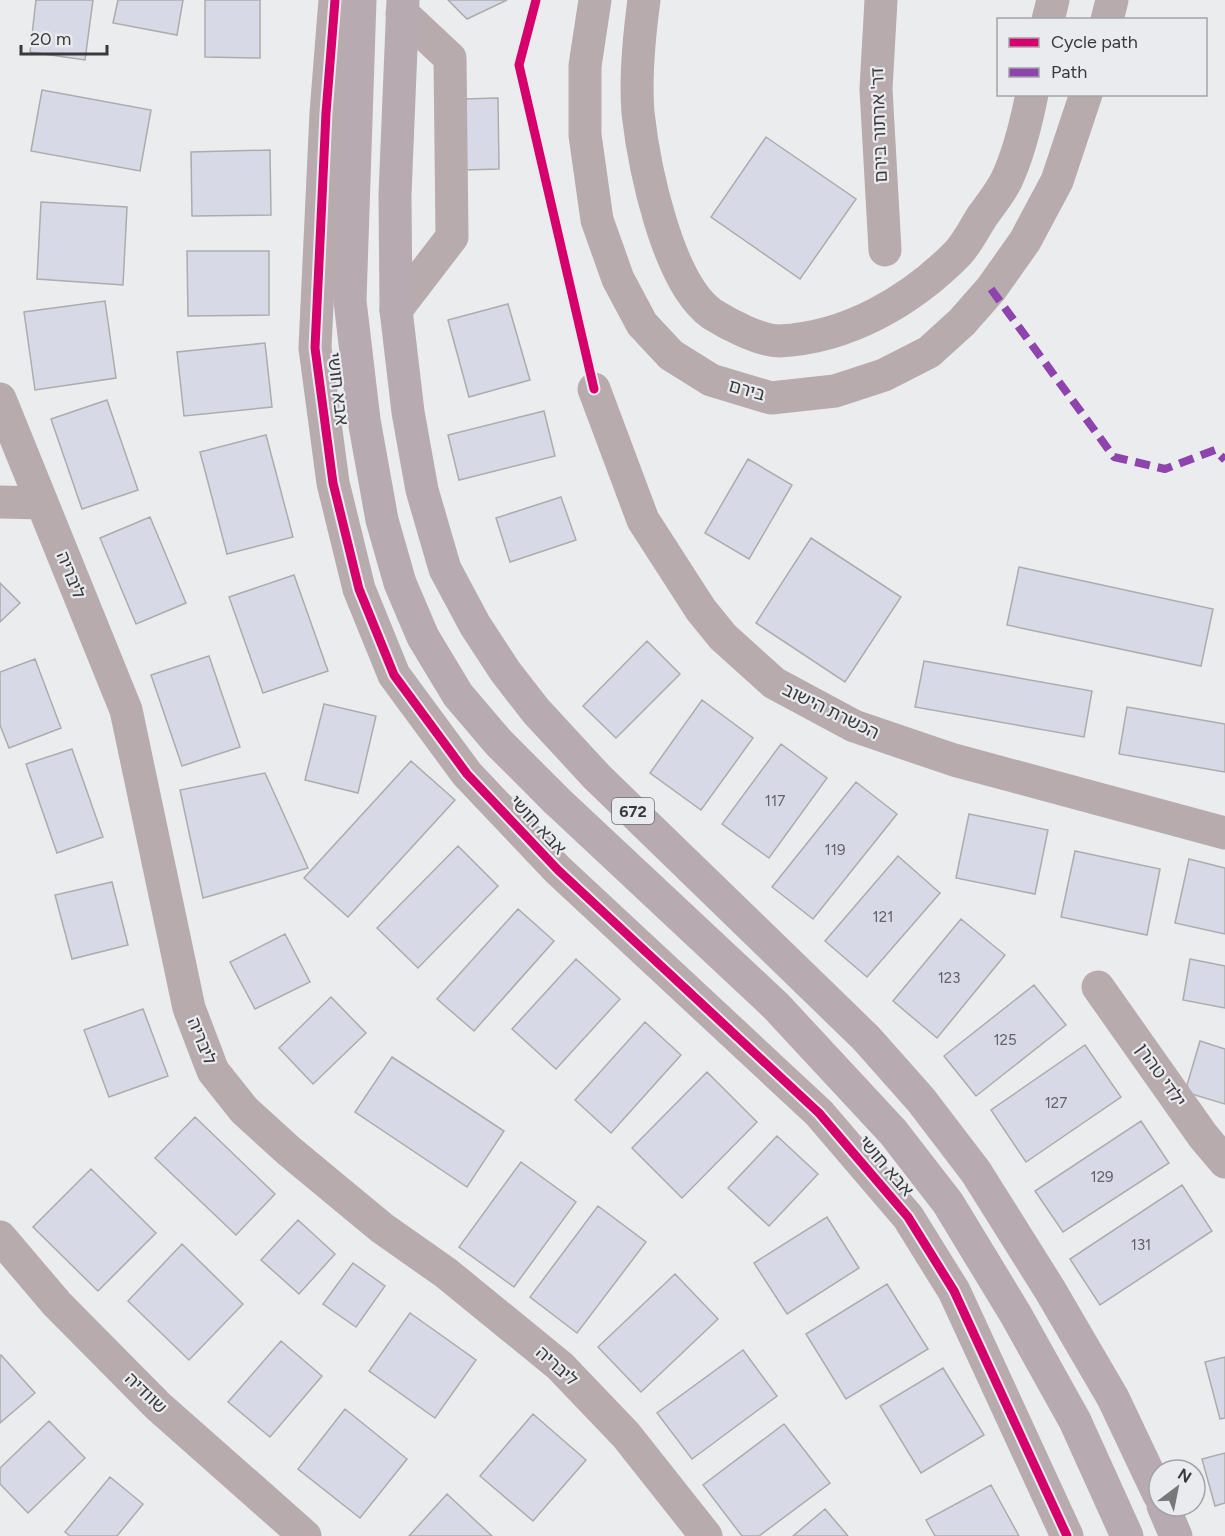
<svg xmlns="http://www.w3.org/2000/svg" width="1225" height="1536" font-family="Figtree,'Noto Sans Hebrew',sans-serif">
<style>
.building{fill:#d8d9e6;stroke:#abacad;stroke-width:1.5}
.lines{fill:none;stroke-linecap:round;stroke-linejoin:round}
.minor{stroke:#b7abae;stroke-width:33}
.major{stroke:#b7abb1;stroke-width:33}
.quiet{stroke:#8e44ad;stroke-width:8;stroke-dasharray:15 8;stroke-linecap:butt}
.cycleway-casing{stroke:#eaebef;stroke-width:13}
.cycleway{stroke:#d6006c;stroke-width:9}
.labels{text-anchor:middle;stroke-width:4.5;stroke-linejoin:round;paint-order:stroke}
.number-label{font-size:15px;fill:#616166}
.shield{fill:#eaebef;stroke:#6e6e71;stroke-width:1.5}
.shield-label{font-size:16px;font-weight:bold;fill:#39393b}
.street-label{font-size:18px;fill:#39393b;stroke:#eaebef}
</style>
<rect width="100%" height="100%" fill="#ebecee"/>
<path class="building" d="M36 0H93L85 60 30 52Z
M118 0H183L177 35 113 23Z
M205 0H260V58L205 57Z
M448 0H507L467 19Z
M42 90 151 110 140 171 31 151Z
M498 98 499 169 464 170 463 99Z
M766 137 856 199 800 279 711 217Z
M270 150 271 215 192 216 191 152Z
M41 202 127 207 123 285 37 279Z
M187 251H269V315L188 316Z
M105 301 116 378 35 390 24 312Z
M508 304 530 380 469 397 448 320Z
M265 343 272 407 184 416 177 352Z
M107 400 138 490 82 509 51 419Z
M544 411 555 456 459 480 448 435Z
M266 435 293 537 227 554 200 452Z
M748 459 792 485 749 559 705 533Z
M561 497 576 540 510 562 496 518Z
M150 517 186 603 136 624 100 538Z
M811 538 901 597 845 682 756 623Z
M1019 567 1213 609 1201 666 1007 625Z
M294 575 328 671 263 693 229 597Z
M0 583 20 603 0 622Z
M647 641 680 674 616 738 583 706Z
M209 656 240 747 182 766 151 675Z
M35 659 61 728 9 748 0 725V672Z
M924 661 1092 691 1084 737 915 707Z
M702 700 753 738 701 810 650 773Z
M324 704 376 716 358 793 305 780Z
M1127 707 1225 724V772L1119 754Z
M781 744 827 778 769 858 722 824Z
M72 749 103 837 57 853 26 764Z
M411 761 455 800 348 917 304 878Z
M265 773 308 868 203 898 180 790Z
M856 782 897 814 813 919 772 887Z
M969 814 1048 830 1035 894 956 878Z
M458 846 498 886 418 968 377 928Z
M1075 851 1160 869 1147 935 1061 917Z
M898 856 940 893 867 977 825 941Z
M1189 859 1225 868V934L1175 923Z
M112 882 128 945 72 959 55 895Z
M518 909 554 941 474 1031 437 999Z
M961 919 1005 955 937 1038 893 1001Z
M285 934 310 982 255 1009 230 962Z
M576 959 620 999 556 1069 512 1029Z
M1190 959 1225 966V1008L1183 1000Z
M1034 985 1066 1025 976 1096 944 1056Z
M331 997 366 1033 313 1084 279 1048Z
M143 1009 168 1076 109 1097 84 1030Z
M645 1022 681 1055 611 1133 575 1100Z
M1200 1041 1225 1049V1104L1185 1092Z
M1085 1045 1121 1097 1026 1162 991 1110Z
M392 1057 504 1131 467 1187 355 1112Z
M707 1072 757 1122 682 1198 632 1148Z
M195 1117 275 1194 236 1235 155 1158Z
M1141 1121 1169 1163 1063 1232 1035 1191Z
M777 1136 818 1174 769 1226 728 1188Z
M521 1162 576 1202 514 1287 459 1247Z
M91 1169 156 1233 98 1291 33 1227Z
M1182 1185 1212 1231 1100 1305 1070 1259Z
M598 1206 646 1242 577 1333 530 1297Z
M827 1217 859 1268 787 1314 754 1263Z
M298 1220 335 1254 299 1294 261 1260Z
M182 1244 243 1304 189 1360 128 1301Z
M353 1263 385 1286 356 1327 323 1304Z
M675 1274 718 1319 641 1392 598 1347Z
M887 1284 928 1349 846 1399 806 1334Z
M410 1313 476 1360 435 1418 369 1371Z
M281 1341 322 1376 270 1437 228 1402Z
M743 1350 777 1396 692 1459 657 1413Z
M1 1355 35 1393 0 1423V1356Z
M1225 1357V1418L1220 1419 1205 1362Z
M943 1368 984 1435 921 1473 880 1406Z
M345 1409 407 1459 360 1518 298 1469Z
M533 1414 586 1460 533 1521 480 1476Z
M49 1421 85 1458 28 1513 0 1484V1468Z
M784 1424 830 1483 759 1536H742L703 1485Z
M1225 1453V1503L1215 1506 1202 1459Z
M110 1477 143 1504 117 1536H70L65 1532Z
M991 1485 1019 1536H935L926 1520Z
M447 1494 492 1536H409Z
M825 1509 848 1536H793Z"/>
<g class="lines">
<path class="minor" d="M335 0 326 113 315 348 333 483 359 589 394 675 467 774 558 870 819 1113 908 1217 954 1291 1067 1536
M595 0 585 66V135L597 220 618 279 642 324 671 355 711 380 771 398 835 391 884 375 929 352 962 322 991 289 1025 241 1057 181 1086 94
M644 0C639 37 635 76 638 113 644 166 667 282 712 314 728 324 760 341 779 341 847 338 911 301 958 253 968 242 975 227 983 215 991 204 1000 193 1006 181 1019 154 1026 124 1032 94
M881 0 876 89 885 250
M1048 20 1053 0
M1107 20 1112 0
M396 310 452 237 450 58 402 13
M594 389 643 520 701 610 723 637 774 683 854 726 954 760 1225 833
M0 399 126 710 189 1008 213 1071 244 1110 289 1151 382 1228 446 1273 560 1366 626 1435 706 1536
M0 502 42 503
M1098 987 1203 1136 1225 1162
M0 1237 57 1304 158 1406 305 1536"/>
<path class="major" d="M360 0 350 301 364 420 382 520 400 583 423 637 458 695 499 743 557 801 776 1006 893 1132 948 1203 1016 1315 1075 1421 1127 1536
M403 0 395 195 396 310 408 412 422 490 445 569 475 625 505 671 536 711 597 777 866 1038 921 1100 976 1172 1050 1290 1113 1398 1159 1495
M1163 1506 1176 1536"/>
<path class="quiet" d="M991 289 1114 457 1165 469 1215 450 1225 460"/>
<defs>
<path id="cycleway" d="M335 0 326 113 315 348 333 483 359 589 394 675 467 774 558 870 819 1113 908 1217 954 1291 1067 1536
M536 0 519 65 594 389"/>
</defs>
<use href="#cycleway" class="cycleway-casing"/>
<use href="#cycleway" class="cycleway"/>
</g>
<g class="labels">
<g class="number-label">
<text x="775" y="806">117</text>
<text x="835" y="855">119</text>
<text x="883" y="922">121</text>
<text x="949" y="983">123</text>
<text x="1005" y="1045">125</text>
<text x="1056" y="1108">127</text>
<text x="1102" y="1182">129</text>
<text x="1141" y="1250">131</text>
</g>
<rect class="shield" x="612" y="798" width="42" height="26" rx="4.5"/>
<g class="shield-label">
<text x="633" y="817">672</text>
</g>
<g class="street-label">
<text transform="translate(879 125) rotate(-92)" y="6">דר' ארתור בירם</text>
<text transform="translate(338 389) rotate(83)" y="6">אבא חושי</text>
<text transform="translate(747 390) rotate(16)" y="6">בירם</text>
<text transform="translate(71 575) rotate(68)" y="6">ליבריה</text>
<text transform="translate(831 711) rotate(26)" y="6">הכשרת הישוב</text>
<text transform="translate(538 825) rotate(47)" y="6">אבא חושי</text>
<text transform="translate(202 1041) rotate(68)" y="6">ליבריה</text>
<text transform="translate(1161 1075) rotate(55)" y="6">ילדי טהרן</text>
<text transform="translate(886 1166) rotate(49)" y="6">אבא חושי</text>
<text transform="translate(557 1366) rotate(42)" y="6">ליבריה</text>
<text transform="translate(146 1393) rotate(44)" y="6">שוודיה</text>
</g>
</g>
<rect x="997" y="18" width="210" height="78" fill="#eaebef" stroke="#a3a4a7" stroke-width="1.5"/>
<rect x="1009" y="38" width="30" height="9" fill="#d6006c" stroke="#a3a4a7" stroke-width="1.5"/>
<text x="1051" y="48" font-size="18" fill="#39393b">Cycle path</text>
<rect x="1009" y="68" width="30" height="9" fill="#8e44ad" stroke="#a3a4a7" stroke-width="1.5"/>
<text x="1051" y="78" font-size="18" fill="#39393b">Path</text>
<g transform="translate(1177 1488) rotate(32)"><circle r="28" fill="#eaebef" stroke="#a3a4a7" stroke-width="1.5"/>
<path d="M0-4.5L10 22L0 15L-10 22Z" fill="#77787a"/>
<text y="-9" font-size="16" font-weight="bold" text-anchor="middle" fill="#39393b">N</text>
</g>
<path d="M21 45v9h86v-9" fill="none" stroke="#39393b" stroke-width="3"/>
<text x="30" y="45" font-size="18" fill="#39393b" stroke="#eaebef" stroke-width="4.5" paint-order="stroke">20 m</text>
</svg>
